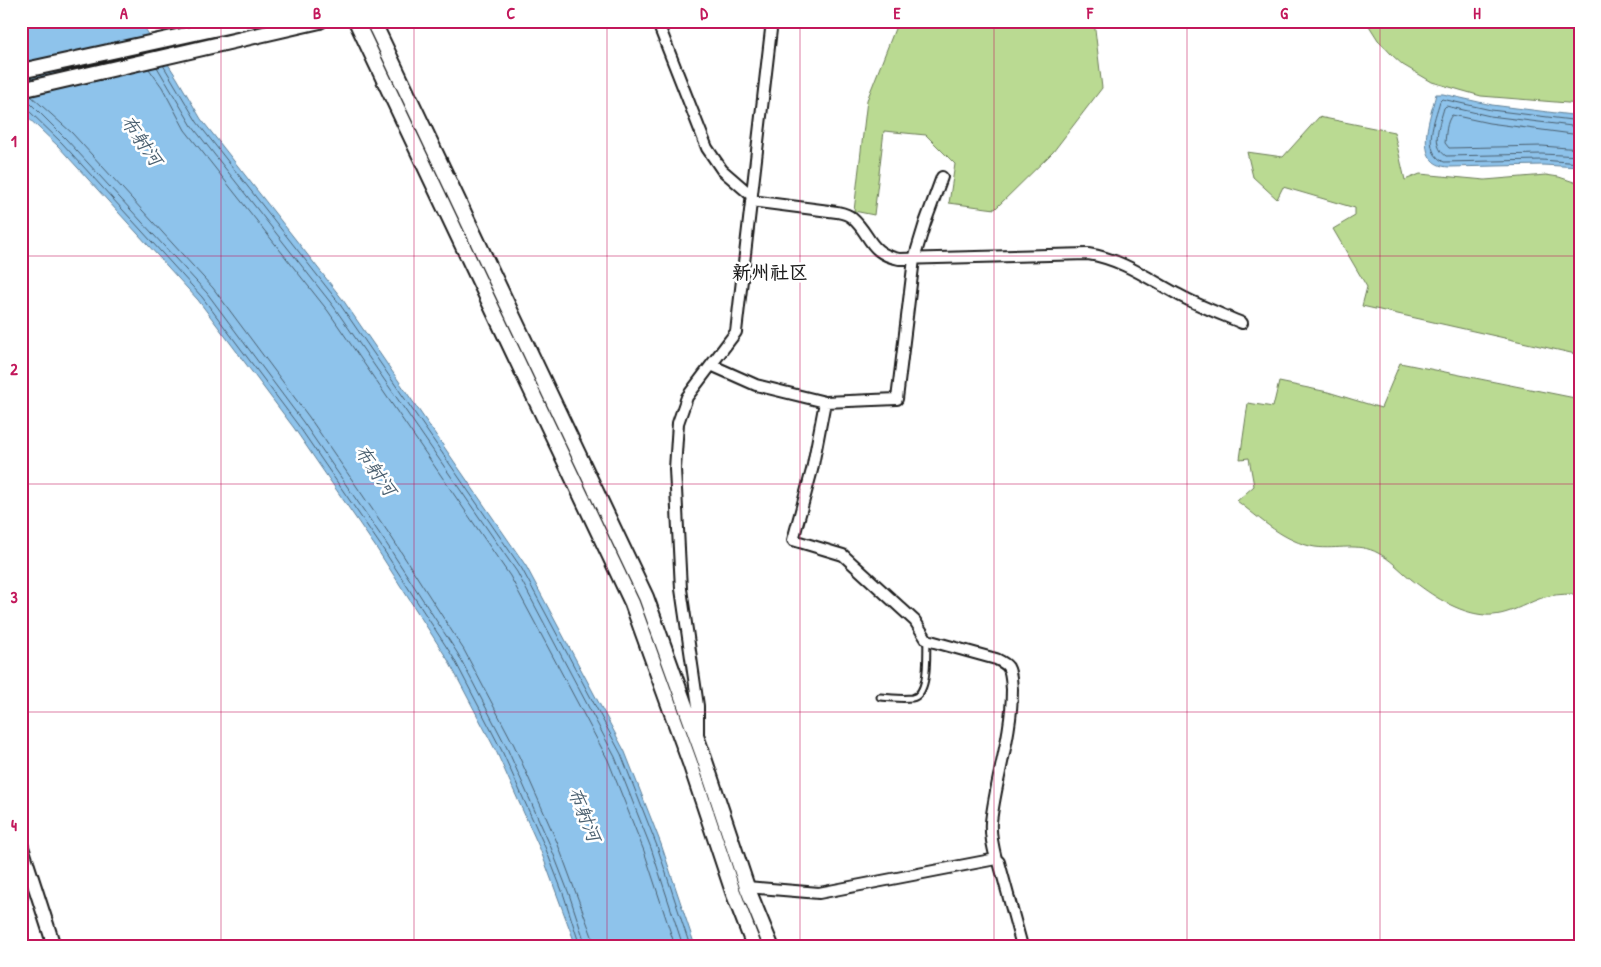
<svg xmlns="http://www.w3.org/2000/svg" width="1601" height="967" font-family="'Patrick Hand','LXGW WenKai TC',sans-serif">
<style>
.green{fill:#bada92;stroke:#6b7b57}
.water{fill:#8ec3eb;stroke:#608098}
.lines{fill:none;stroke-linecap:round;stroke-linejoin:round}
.shore{stroke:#4a5f6f;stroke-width:1}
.service-casing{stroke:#1c1c1c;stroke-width:9}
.minor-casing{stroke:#1c1c1c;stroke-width:14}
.tertiary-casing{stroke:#1c1c1c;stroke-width:16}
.secondary-casing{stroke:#1c1c1c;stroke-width:18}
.service{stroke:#fff;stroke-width:5}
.minor{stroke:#fff;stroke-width:10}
.tertiary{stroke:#fff;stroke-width:12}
.secondary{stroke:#fff;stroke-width:14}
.grid{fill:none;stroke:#c2185b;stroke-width:1;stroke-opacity:0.55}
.labels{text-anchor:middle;stroke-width:5;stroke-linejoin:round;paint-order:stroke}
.water-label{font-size:19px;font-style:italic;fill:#4a5f6f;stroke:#fff}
.neighbourhood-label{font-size:19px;font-weight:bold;fill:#1c1c1c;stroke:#fff}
.neatline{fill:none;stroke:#c2185b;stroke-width:2}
.grid-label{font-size:16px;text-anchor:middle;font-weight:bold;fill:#c2185b}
</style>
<rect width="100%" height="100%" fill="#fff"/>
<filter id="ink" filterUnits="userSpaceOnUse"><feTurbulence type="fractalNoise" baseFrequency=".02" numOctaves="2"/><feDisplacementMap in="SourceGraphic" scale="10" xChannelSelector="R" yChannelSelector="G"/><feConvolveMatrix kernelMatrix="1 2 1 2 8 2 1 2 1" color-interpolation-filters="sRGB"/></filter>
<g filter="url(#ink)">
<path class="green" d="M898 21H1094L1102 88 1053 152 995 209 949 203 955 164 926 135 884 131 874 215 854 211 867 100Z
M1366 21H1580V104L1481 96 1432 82 1403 65 1392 55 1378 40Z
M1319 117 1394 132 1405 180 1420 174 1485 180 1546 175 1559 177 1580 184V355L1362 306 1367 287 1333 229 1355 216V208L1283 187 1277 199 1253 177 1247 152 1283 157Z
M1400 363 1580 399V594C1570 594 1559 594 1549 596 1527 601 1509 617 1485 615 1458 613 1431 595 1411 579 1400 570 1390 559 1378 553 1358 542 1337 550 1315 547 1284 542 1261 519 1237 501L1254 486 1249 458 1240 459 1248 403 1273 407 1279 382 1328 392 1381 408Z"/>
<path class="water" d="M21 21H137L146 30 177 78 201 119 343 300 526 566 625 752 661 844 695 946H576L540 849 497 753 448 660 377 549 294 428 198 300 58 146 21 111Z
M1436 94H1443L1492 105 1580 116V167L1542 165 1449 167C1411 165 1431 115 1436 94Z"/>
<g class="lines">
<path class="shore" d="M163 65 197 122 339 303 522 569 621 754 657 846 690 946
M157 67 192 126 334 307 517 572 615 757 651 848 683 946
M149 69 162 87 185 130 328 311 510 576 608 760 644 851 675 946
M31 96 72 133 213 288 309 417 392 538 464 650 514 745 557 842 593 939 594 946
M21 101 31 104 66 139 207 293 303 422 386 543 458 654 507 748 550 845 569 894 586 946
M21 108 27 109 62 143 202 297 298 425 381 546 453 657 502 751 545 847 564 896 580 946
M1580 121 1491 110 1442 99 1440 101C1435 119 1421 151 1444 162L1542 160 1580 163
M1580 127 1490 116 1446 106 1444 108C1440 123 1430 145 1446 156L1542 154 1580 156
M1580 135 1489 123 1452 115C1446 122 1446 134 1445 143L1449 148 1542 146 1580 149"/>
<defs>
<path id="service" d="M880 697C890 698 902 699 912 698 930 695 926 654 927 640"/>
<path id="minor" d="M657 21 707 148 722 170 752 196
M751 201 837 212C842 213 848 214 852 218 871 234 868 253 899 259L1088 254C1122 259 1149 279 1179 295 1199 306 1221 314 1242 323
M711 365 756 385 825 402 812 470 793 540 843 555 915 621 927 640 996 659C1000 661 1005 663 1008 667 1012 674 1011 682 1012 689 1012 736 996 777 991 822 990 835 993 847 996 859
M825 402 897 399 914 259 925 223 942 177
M698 734V706L681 589 675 469 678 423 687 397 736 332 772 21
M747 887 819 893 996 859 999 862 1022 946"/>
<path id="tertiary" d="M21 844 54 946"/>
<path id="secondary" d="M356 21 632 603 690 763 733 892 754 946
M373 21 646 597 704 758 747 887 771 946
M21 71 250 21
M21 90 320 21"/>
</defs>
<use href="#service" class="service-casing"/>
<use href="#minor" class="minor-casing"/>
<use href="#tertiary" class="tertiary-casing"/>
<use href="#secondary" class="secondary-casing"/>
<use href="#service" class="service"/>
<use href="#minor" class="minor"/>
<use href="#tertiary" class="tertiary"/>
<use href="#secondary" class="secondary"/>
</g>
</g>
<path class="grid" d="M221 21V946M414 21V946M607 21V946M800 21V946M994 21V946M1187 21V946M1380 21V946M21 256H1580M21 484H1580M21 712H1580"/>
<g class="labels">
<g class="water-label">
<text transform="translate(142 140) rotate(55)" y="7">布射河</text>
<text transform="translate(376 470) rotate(55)" y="7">布射河</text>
<text transform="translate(585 814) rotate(68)" y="7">布射河</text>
</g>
<g class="neighbourhood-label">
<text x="770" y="279">新州社区</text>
</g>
</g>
<rect width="1601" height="967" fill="none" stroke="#fff" stroke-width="55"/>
<rect x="28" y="28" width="1546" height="912" class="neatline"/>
<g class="grid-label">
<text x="124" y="19">A</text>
<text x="317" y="19">B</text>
<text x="511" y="19">C</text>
<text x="704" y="19">D</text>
<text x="897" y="19">E</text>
<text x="1090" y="19">F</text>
<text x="1284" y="19">G</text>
<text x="1477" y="19">H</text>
<text x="14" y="147">1</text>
<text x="14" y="375">2</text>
<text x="14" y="603">3</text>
<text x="14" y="831">4</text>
</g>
</svg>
